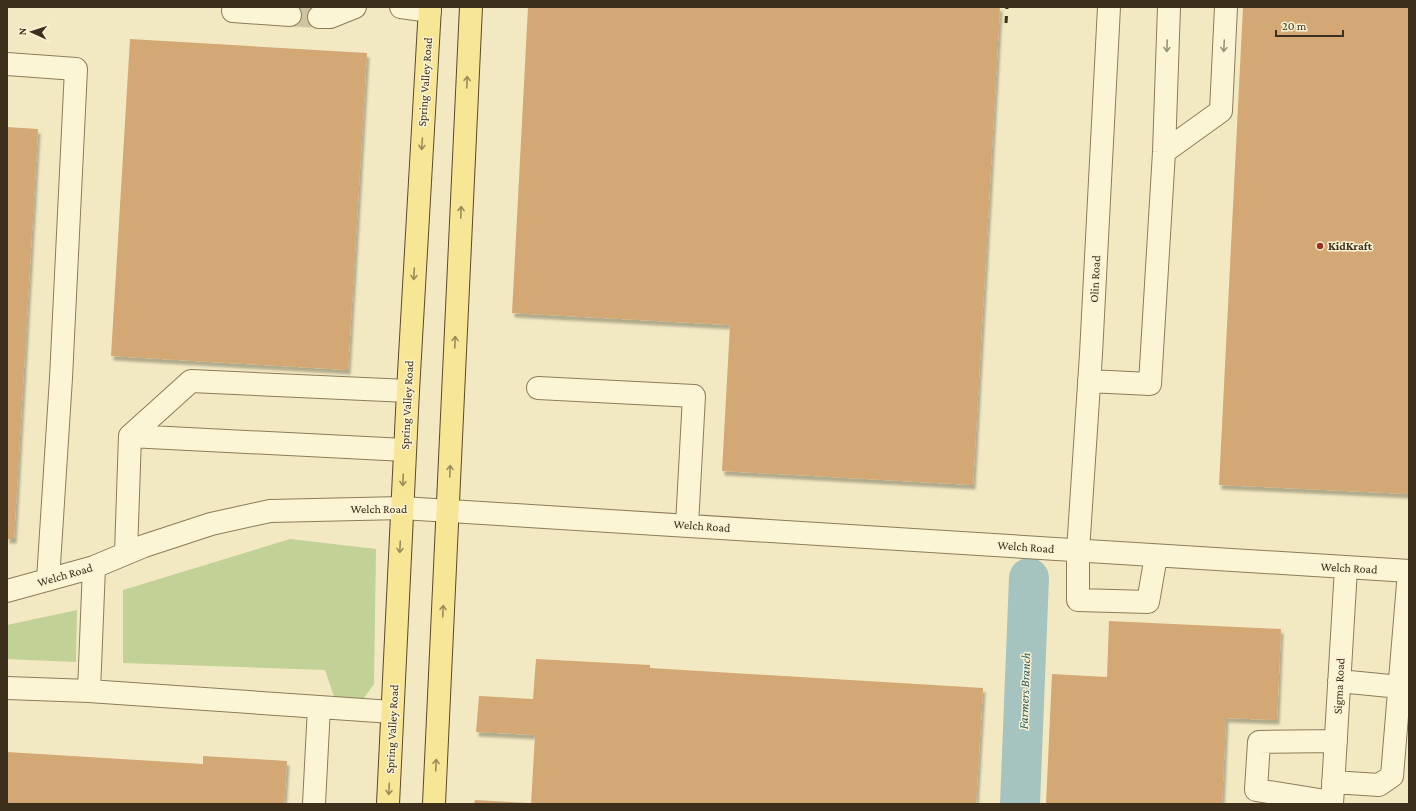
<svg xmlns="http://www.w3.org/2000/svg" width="1416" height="811" font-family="'Crimson Pro',serif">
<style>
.green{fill:#c2d195}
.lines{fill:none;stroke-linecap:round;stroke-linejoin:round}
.river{stroke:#a5c4bf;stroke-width:40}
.building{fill:#d3a875;filter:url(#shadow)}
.minor-tunnel{stroke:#cec4a1;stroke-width:22;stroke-dasharray:22 11;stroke-linecap:butt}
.minor-casing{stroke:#8d7b57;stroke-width:24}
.major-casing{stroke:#5b482c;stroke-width:24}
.minor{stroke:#fbf5d6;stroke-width:22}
.major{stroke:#f8e697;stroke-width:22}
.rail{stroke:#3c301d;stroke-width:3;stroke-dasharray:7 7;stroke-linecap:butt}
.oneway{stroke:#9c927a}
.oneway2{stroke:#9a8b5a}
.poi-dot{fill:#a13122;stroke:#f8f2d2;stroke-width:1.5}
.labels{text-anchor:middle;stroke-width:3;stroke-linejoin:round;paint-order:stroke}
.street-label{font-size:12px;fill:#3c301d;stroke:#f8f2d2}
.poi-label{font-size:12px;font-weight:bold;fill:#3c301d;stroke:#f8f2d2;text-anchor:start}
.water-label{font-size:13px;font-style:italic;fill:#2b5a5d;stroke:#f8f2d2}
</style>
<defs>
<filter id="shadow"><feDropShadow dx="2.5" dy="4.5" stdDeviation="1" flood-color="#0004"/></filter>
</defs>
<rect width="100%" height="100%" fill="#f2e9c2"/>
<path class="green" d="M290 539 376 549 374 684 359 705 338 708 325 670 123 663V590Z
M77 610 76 662 7 659V625Z"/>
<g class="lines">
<path class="river" d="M1020 804 1029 578"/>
</g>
<path class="building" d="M290 7H320L319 22 289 21Z
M528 7H1000L973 485 722 471 730 325 512 313Z
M1243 7H1409V494L1219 485Z
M130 39 367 53 348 370 111 356Z
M7 127 38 129 14 539H7Z
M1109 621 1281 629 1277 720 1226 718 1222 804H1046L1052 674 1107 677Z
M536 659 650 665V668L983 688 976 804H531L535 735 476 732 479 696 533 699Z
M7 752 203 764V756L287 761 284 804H7Z
M475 800 529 803V804H474Z"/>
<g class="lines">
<path class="minor-tunnel" d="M290 15 319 17"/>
<defs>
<path id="minor" d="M234 7 233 11 290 15
M401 7 430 11
M1109 7 1091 354 1078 551V600L1148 602 1156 556
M319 17H330L355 7
M7 64 76 69 61 378 48 580
M1164 152 1221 111 1226 7
M1089 381 1150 384 1164 152 1169 7
M538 388 694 396 687 525
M130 436 191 381 408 391
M126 553 130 436 405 450
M94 567 89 691 392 712
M7 591 94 567 144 546 211 524 270 511 402 508 1409 571
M1339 681 1400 687
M7 688 89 691
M1333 782 1379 785 1392 776 1409 572
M1332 802 1256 790 1259 742 1336 741
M314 804 319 707
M1332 804 1346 568"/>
<path id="major" d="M388 804 408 391 430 7
M434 804 471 7"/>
</defs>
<use href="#minor" class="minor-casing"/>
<use href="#major" class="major-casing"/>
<use href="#minor" class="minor"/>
<use href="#major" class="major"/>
<path class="rail" d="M1006 23 1007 7"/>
</g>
<defs><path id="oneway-shaft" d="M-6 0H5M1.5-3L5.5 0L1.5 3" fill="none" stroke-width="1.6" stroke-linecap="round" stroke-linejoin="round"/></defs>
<g class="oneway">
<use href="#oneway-shaft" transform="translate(1167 46) rotate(92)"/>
<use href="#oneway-shaft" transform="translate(1224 46) rotate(93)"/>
</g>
<g class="oneway2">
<use href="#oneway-shaft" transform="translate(467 82) rotate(-87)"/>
<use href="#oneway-shaft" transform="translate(422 144) rotate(94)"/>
<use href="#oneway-shaft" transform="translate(461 212) rotate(-88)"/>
<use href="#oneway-shaft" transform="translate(414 274) rotate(93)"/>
<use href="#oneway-shaft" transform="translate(455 342) rotate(-88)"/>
<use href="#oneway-shaft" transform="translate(450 471) rotate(-88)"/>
<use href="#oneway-shaft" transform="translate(403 480) rotate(93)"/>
<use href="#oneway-shaft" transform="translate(400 547) rotate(93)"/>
<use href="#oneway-shaft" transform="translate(443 611) rotate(-87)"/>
<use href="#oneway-shaft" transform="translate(436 765) rotate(-87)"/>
<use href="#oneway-shaft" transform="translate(389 789) rotate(93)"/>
</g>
<circle class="poi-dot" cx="1320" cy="246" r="4"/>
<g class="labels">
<g class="street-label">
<text transform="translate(425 82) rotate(-86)" y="4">Spring Valley Road</text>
<text transform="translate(1095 279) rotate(-87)" y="4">Olin Road</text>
<text transform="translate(407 405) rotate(-87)" y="4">Spring Valley Road</text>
<text x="379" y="513">Welch Road</text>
<text transform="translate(702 526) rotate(4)" y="4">Welch Road</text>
<text transform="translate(1026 547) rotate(4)" y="4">Welch Road</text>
<text transform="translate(1349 568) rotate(3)" y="4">Welch Road</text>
<text transform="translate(65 575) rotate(-16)" y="4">Welch Road</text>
<text transform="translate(1339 686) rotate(-87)" y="4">Sigma Road</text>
<text transform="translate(392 729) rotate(-87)" y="4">Spring Valley Road</text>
</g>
<g class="poi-label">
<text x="1328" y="250">KidKraft</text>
</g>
<g class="water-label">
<text transform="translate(1024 691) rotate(-88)" y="5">Farmers Branch</text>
</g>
</g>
<rect width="1416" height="811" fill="none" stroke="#3c301d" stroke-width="16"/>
<g transform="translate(32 32) rotate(273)" stroke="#f8f2d2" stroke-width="3" paint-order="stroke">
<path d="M0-3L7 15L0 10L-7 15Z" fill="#3c301d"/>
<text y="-6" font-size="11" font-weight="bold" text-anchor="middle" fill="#3c301d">N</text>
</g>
<path d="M1276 30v6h67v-6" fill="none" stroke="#3c301d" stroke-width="2"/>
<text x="1282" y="30" font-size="12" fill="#3c301d" stroke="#f8f2d2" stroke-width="3" paint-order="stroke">20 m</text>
</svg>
